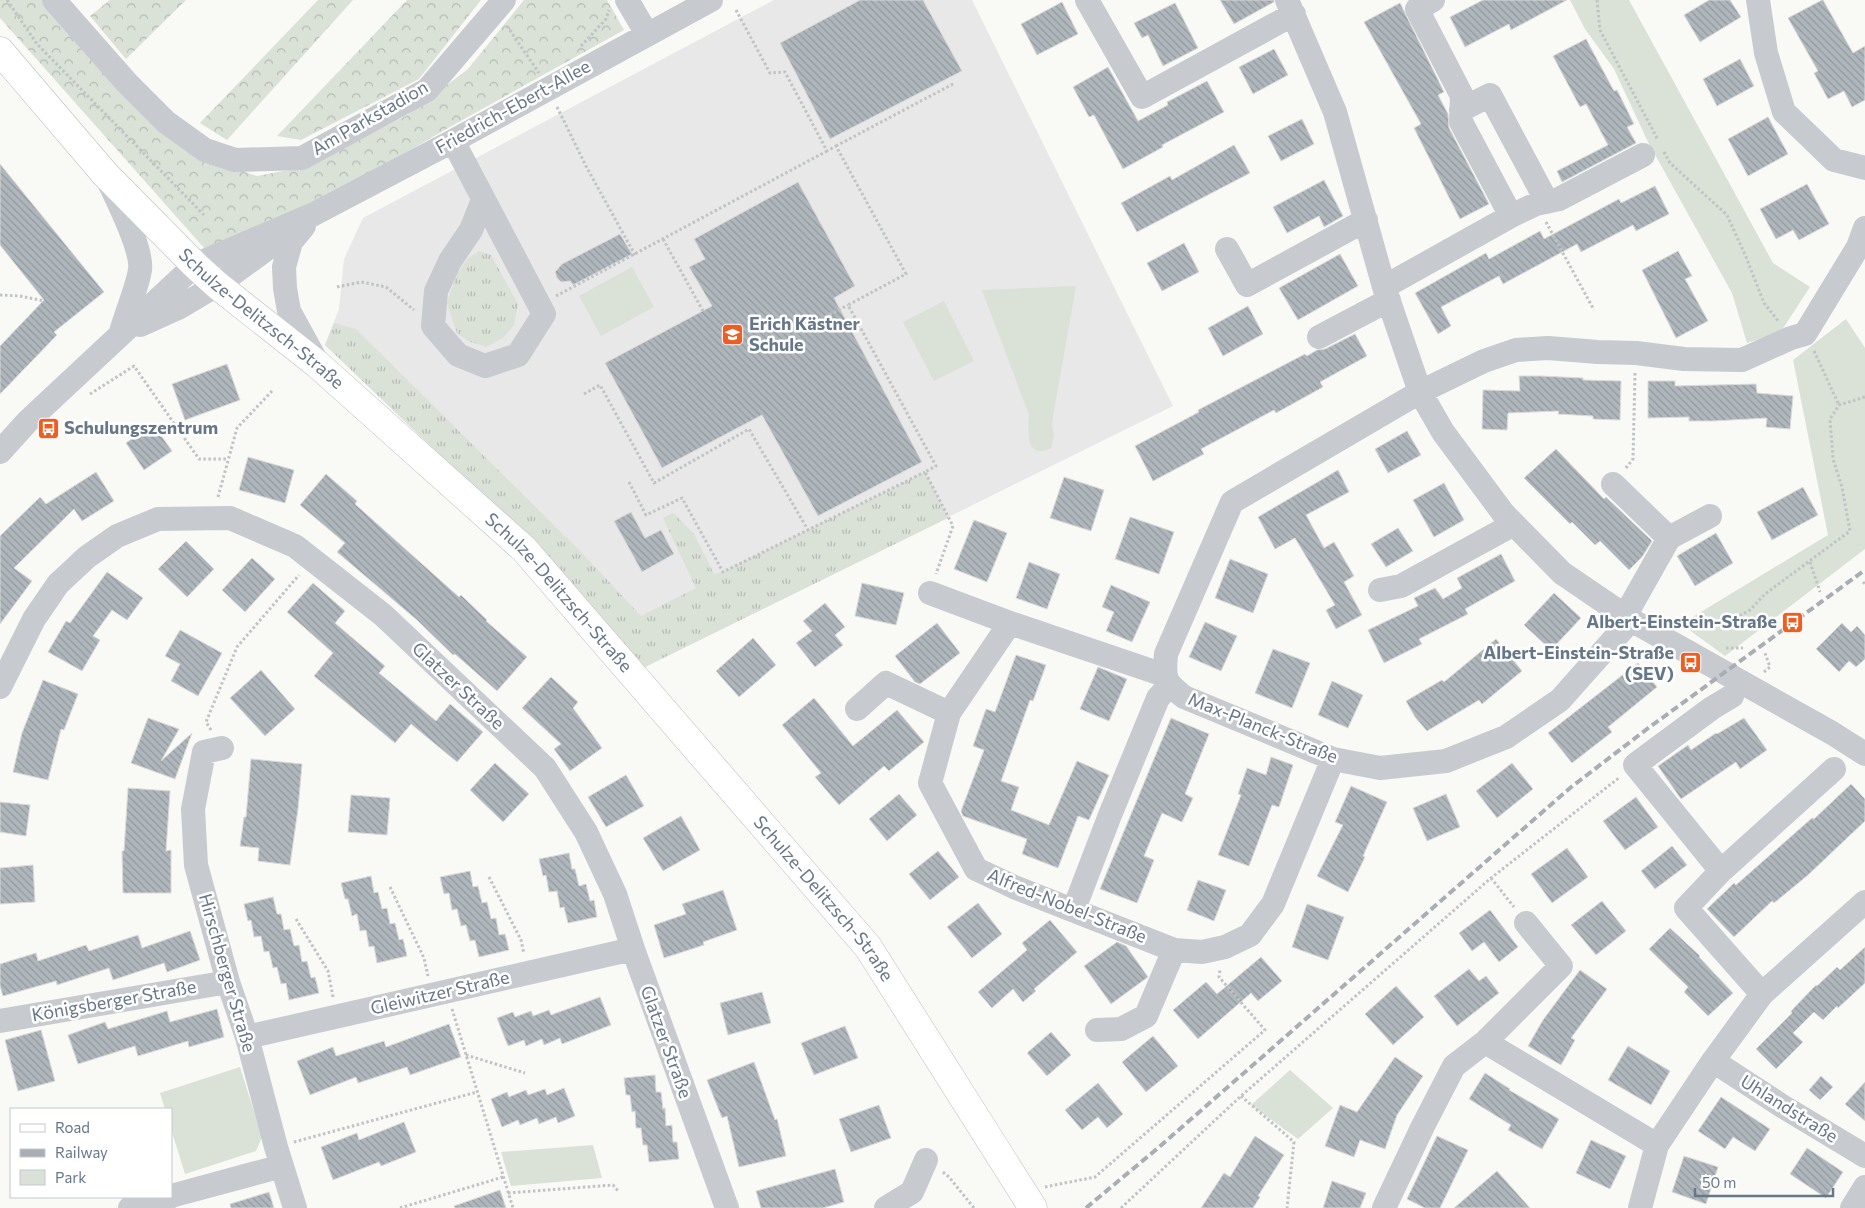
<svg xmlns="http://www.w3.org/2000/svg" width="1865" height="1208" font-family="Commissioner,sans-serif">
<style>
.built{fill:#e7e8e7}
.grass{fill:url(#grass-tufts)}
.forest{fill:url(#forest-crowns)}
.park{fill:#dae1d7}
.building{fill:url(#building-back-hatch);stroke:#dbdbd8}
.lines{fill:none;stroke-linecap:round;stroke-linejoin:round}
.major-casing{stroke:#babec2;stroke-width:29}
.path{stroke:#c0c3c5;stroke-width:3;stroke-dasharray:2.5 2.5;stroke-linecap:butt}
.minor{stroke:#c7cace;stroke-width:24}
.major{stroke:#fff;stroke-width:28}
.rail{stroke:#a9aeb5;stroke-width:4;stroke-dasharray:8 4;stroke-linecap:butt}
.labels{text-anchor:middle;stroke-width:5;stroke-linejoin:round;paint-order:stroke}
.street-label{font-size:18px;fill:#667789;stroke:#fff}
.poi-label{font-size:18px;font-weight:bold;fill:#667789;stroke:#fff;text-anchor:start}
</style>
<defs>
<pattern id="grass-tufts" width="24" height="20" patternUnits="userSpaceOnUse" patternTransform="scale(1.25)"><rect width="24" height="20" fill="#dae1d7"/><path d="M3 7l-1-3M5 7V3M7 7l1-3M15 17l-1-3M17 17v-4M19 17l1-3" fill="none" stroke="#b5bbb4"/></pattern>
<pattern id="forest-crowns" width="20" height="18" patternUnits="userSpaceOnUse" patternTransform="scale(1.25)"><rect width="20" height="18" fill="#dae1d7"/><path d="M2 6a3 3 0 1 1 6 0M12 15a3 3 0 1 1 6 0" fill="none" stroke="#b5bbb4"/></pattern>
<pattern id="building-back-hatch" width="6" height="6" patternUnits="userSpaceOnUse" patternTransform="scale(1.25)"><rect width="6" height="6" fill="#afb7bd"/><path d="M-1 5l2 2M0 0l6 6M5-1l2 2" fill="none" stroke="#929a9f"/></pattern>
</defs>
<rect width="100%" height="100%" fill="#f9f9f6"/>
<path class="built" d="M774 0H972L1173 406 645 667 534 545 325 345 339 309 344 259 363 218Z"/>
<path class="grass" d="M479 251 491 255 518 304 514 325 503 338 486 347 468 341 457 333 447 303 456 276 467 259Z
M334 323 356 329 581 552 641 616 696 588 663 518 673 513 694 534 714 574 723 572 925 472 948 518 645 667 534 545 325 345Z"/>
<path class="forest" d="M0 0H44L200 157 257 176 309 166 409 114 468 69 524 0H607L624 30 448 128 335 194 205 249 0 18Z
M110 0H186L126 59 90 16Z
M318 0H353L227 140 200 123Z
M407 0H481L419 79 301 140 277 136Z"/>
<path class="park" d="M1570 0H1629L1773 263 1810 287 1780 333 1747 343 1732 293 1648 142 1614 69 1585 29Z
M632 267 654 307 601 336 579 296Z
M1076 286 1053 416 1052 425 1054 435 1051 448C1025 461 1028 430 1029 415L982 290Z
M944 301 974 361 934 381 903 322Z
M1846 319 1865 348V549L1725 656 1681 624 1828 535 1793 360Z
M240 1067 262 1137 256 1151 185 1174 171 1129V1109H165L160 1093Z
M1290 1070 1333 1108 1298 1139 1251 1105Z
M593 1145 602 1178 511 1186 501 1152Z"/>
<path class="building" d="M860 0H923L962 71 830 139 780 43Z
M1220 0H1274V2L1234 24Z
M1483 0H1567L1511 30 1509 24 1465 47 1450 17Z
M1709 0H1730L1741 17 1700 42 1684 15Z
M1822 0H1823L1853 53 1865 46V100L1852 107 1844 91 1828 99 1814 73 1818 71 1788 18Z
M1062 2 1078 34 1037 55 1021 24Z
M1175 3 1198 48 1163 66 1148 35 1142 38 1134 23Z
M1400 3 1444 92 1438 95 1448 114 1449 128 1489 204 1460 219 1414 128 1421 124 1364 22Z
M1586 39 1614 91 1617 90 1634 124 1627 127 1636 143 1562 182 1557 171 1608 145 1586 104 1580 107 1553 56Z
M1274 49 1288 75 1253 94 1239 67Z
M1740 59 1754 86 1717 106 1703 79Z
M1108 67 1138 121 1168 105 1167 102 1207 81 1224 112 1162 145 1163 147 1123 169 1094 115 1089 117 1073 87Z
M1768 117 1788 154 1748 176 1728 139Z
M1302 119 1314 144 1281 161 1268 136Z
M1234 145 1250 173 1137 232 1121 203 1170 176 1172 180Z
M0 164 104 292 54 332 57 335 0 394V346L44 300 0 245Z
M1324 180 1343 216 1324 227 1319 216 1287 233 1273 207Z
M798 182 855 286 834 298 922 462 818 516 762 415 662 468 605 363 712 306 689 267 705 259 694 239Z
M1807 184 1829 224 1799 240 1793 230 1776 239 1760 209Z
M1655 186 1669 214 1636 231 1633 225 1581 252 1577 244 1503 284 1499 276 1441 307 1451 326 1438 334 1415 293 1486 253 1489 259 1540 231 1544 239 1619 199 1621 203Z
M620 234 632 254 573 285 570 281 561 282 557 278 555 272 562 264Z
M1184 243 1199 272 1162 291 1147 263Z
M1678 251 1692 276 1685 279 1708 321 1676 338 1642 270Z
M1340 254 1358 286 1298 320 1279 288Z
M1248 306 1263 334 1223 356 1208 328Z
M1355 334 1367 356 1320 382 1323 387 1276 413 1274 410 1201 449 1204 454 1153 481 1135 446 1199 412 1198 410 1305 354 1307 356 1317 350 1325 349Z
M227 364 240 400 185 420 172 384Z
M1519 376H1541L1583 378V380L1621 381 1620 420 1593 419V416L1558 414 1559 411 1508 413 1507 430 1482 429 1483 390 1520 391Z
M1648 381H1675V386L1756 384 1757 393 1793 396 1790 429 1766 427 1767 418 1713 421H1689V417L1648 418Z
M153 424 172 451 144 470 126 443Z
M1407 431 1421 455 1388 473 1375 449Z
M1556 449 1604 499 1606 497 1652 541 1642 557 1629 570 1600 541 1595 545 1572 522 1570 524 1524 478Z
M248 457 294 470 285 503 239 490Z
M1338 470 1349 492 1306 515 1324 548 1334 542 1354 576 1344 582 1362 615 1336 629 1326 610 1335 605 1295 538 1275 549 1258 517Z
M96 472 114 501 82 521 74 509 14 568 32 581 0 624V536L40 497 46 504Z
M326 474 357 501 355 504 459 597 461 595 487 620 486 621 527 657 497 691 455 654 453 655 417 620 337 552 345 543 300 505Z
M1064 477 1104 490 1091 531 1050 518Z
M1444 483 1464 520 1434 537 1413 500Z
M1803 487 1818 515 1772 540 1757 512Z
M631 512 645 538 661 530 674 554 642 572 614 521Z
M1130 517 1174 532 1159 574 1115 559Z
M974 520 1007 533 987 582 954 569Z
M1398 528 1413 551 1386 567 1371 544Z
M1716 533 1733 563 1695 586 1677 556Z
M186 541 214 569 187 597 158 569Z
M1501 554 1515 581 1465 609 1468 614 1419 639 1422 644 1384 663 1368 630 1418 606 1414 598 1435 588 1443 599 1462 588 1457 578Z
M252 558 275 579 245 612 222 590Z
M1230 559 1268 574 1253 613 1215 598Z
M1029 562 1060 574 1047 609 1016 598Z
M107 572 143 598 127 620 112 610 93 636 100 640 82 671 48 652 66 621 70 623Z
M313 583 345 611 335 623 385 666 379 673 436 721 450 704 483 732 457 762 411 724 395 743 314 676 333 653 287 612Z
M862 583 904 593 896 625 855 616Z
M1111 585 1150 602 1132 642 1106 631 1114 612 1102 607Z
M1554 593 1581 618 1551 650 1524 625Z
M825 603 845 627 835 635 843 645 815 667 796 643 812 631 803 621Z
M1205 622 1237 636 1221 671 1189 657Z
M937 623 960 653 920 684 915 682 895 656Z
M1842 623 1851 632 1857 626 1865 635V659L1856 667 1849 661 1839 672 1816 649Z
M180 630 222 653 198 696 171 681 180 664 165 656Z
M753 638 776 665 739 697 716 671Z
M1496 639 1522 671 1482 704 1479 700 1427 731 1415 717 1406 701 1442 680 1444 682Z
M1273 649 1310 663 1292 708 1255 693Z
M1016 655 1046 665 1033 701 1030 700 1001 781 1019 787 1011 810 1049 825 1077 761 1109 775 1089 820 1078 816 1058 868 1022 854 1027 839 963 816 961 811 984 750 973 746 986 709 995 712Z
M1638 663 1657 687 1608 727 1612 732 1572 763 1548 733Z
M1098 667 1127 679 1109 721 1080 709Z
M261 670 295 709 265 736 230 698Z
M551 677 578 702 573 708 602 748 570 771 554 749 561 744 522 708Z
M43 680 78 694 64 730 61 729 48 780 13 772 22 733Z
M1332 681 1363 695 1348 728 1318 715Z
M814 698 853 746 897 710 924 742 889 771 884 766 839 805 815 777 821 773 782 725Z
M148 718 179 729 161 761 192 733 175 779 131 763Z
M1171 718 1209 734 1185 794 1193 798 1182 822 1162 813 1144 856 1154 860 1137 903 1100 889Z
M1744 718 1767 750 1740 769 1736 762 1681 799 1658 766 1688 745 1691 750 1716 733 1717 734Z
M1271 757 1293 765 1279 807 1272 805 1249 866 1218 855 1241 795 1238 794 1247 768 1266 775Z
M251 759 302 764 298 809 290 865 258 861 259 848 240 846 244 817H246Z
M495 763 529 794 503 822 470 790Z
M1512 763 1533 789 1497 818 1476 791Z
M626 775 644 806 606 827 588 797Z
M1851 784 1865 799V821L1808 875 1774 903 1772 901 1734 937 1707 909 1734 883 1736 885 1812 818 1814 819Z
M1351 786 1387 802 1363 856 1365 857 1348 892 1317 876 1343 825 1335 822Z
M128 788 170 791 166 851 171 850V893H123L122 851H124Z
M899 794 917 815 887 841 869 819Z
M1446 794 1460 827 1427 841 1413 808Z
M351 795 390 798 387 835 348 832Z
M1636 797 1658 827 1625 850 1603 821Z
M0 802 30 805 26 836 0 832Z
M681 816 700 850 663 871 643 838Z
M1672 846 1687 865 1655 889 1641 871Z
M1567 848 1588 877 1552 903 1531 874Z
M938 851 959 877 930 900 909 874Z
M569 853 572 869H575L579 886 586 884 590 901 594 900 597 917 568 923 564 907 560 908 557 891 549 892 546 875 543 876 539 859Z
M33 865 35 902 0 904V868Z
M470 871 473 887 478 886 482 903 487 902 491 919 496 918 499 935 505 934 509 950 479 957 475 940 470 941 466 925 461 926 457 909 452 910 449 893 444 894 440 877Z
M371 876 374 893 378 892 382 909 387 908 390 924 395 923 399 940 403 939 407 956 377 963 374 946 369 947 366 930 360 931 357 914 352 916 348 899H345L341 883Z
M1198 880 1226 890 1214 921 1187 910Z
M723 890 737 930 703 942 704 945 664 958 654 925 686 914 682 904Z
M273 897 277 914H281L284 930 290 929 294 946 299 945 302 962 307 961 311 978 315 977 319 993 289 1000 286 983 281 984 277 967 273 968 269 951 264 952 261 936 254 937 251 920 248 921 244 904Z
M1602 901 1626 931 1596 955 1571 925Z
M978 903 1002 934 972 958 947 927Z
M1307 904 1344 917 1328 960 1292 947Z
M1490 910 1518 947 1499 962 1484 942 1472 951 1459 933Z
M1050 920 1077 952 1034 989 1036 991 1023 1002 1013 989 992 1008 978 992 1027 950 1022 943Z
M1670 928 1700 956 1699 957 1733 993 1708 1016 1684 992 1688 987 1649 949Z
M190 931 200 960 167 972 164 963 113 980 109 968 57 985 56 981 3 996 0 986V964L36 953 38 961 86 945 89 951 138 935 142 948Z
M1117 942 1126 946 1148 977 1111 1004 1084 966Z
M1865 947V983L1838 1008 1837 1006 1823 1020 1814 1012 1793 1033 1803 1042 1776 1069 1756 1049 1792 1013 1791 1011 1816 985 1817 986 1837 967 1840 970Z
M1261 957 1282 981 1258 1001 1251 993 1198 1039 1173 1010 1206 982 1217 994Z
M1469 969 1479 981 1486 976 1499 993 1457 1026 1434 996Z
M1580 970 1607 989 1571 1038 1575 1040 1561 1065 1528 1046 1543 1020Z
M1396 986 1424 1017 1393 1045 1365 1014Z
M762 992 771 1023 728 1035 720 1003Z
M600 997 611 1025 562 1044 560 1038 544 1045 542 1039 526 1046 524 1040 508 1046 497 1018 513 1012 515 1017 531 1011 533 1016 549 1010 551 1015Z
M217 1009 224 1037 189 1047 188 1041 138 1056 135 1046 78 1064 68 1035 105 1022 108 1029 167 1011 170 1022Z
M449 1024 461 1057 410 1075 407 1067 358 1083 356 1077 310 1095 297 1061 333 1047 336 1056 384 1041 386 1047Z
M845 1026 858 1058 814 1075 801 1043Z
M41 1030 55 1081 18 1091 5 1040Z
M1051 1032 1071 1055 1047 1076 1027 1053Z
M1153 1036 1178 1066 1146 1092 1122 1062Z
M1628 1046 1670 1071 1651 1105 1608 1080Z
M1395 1057 1423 1076 1397 1115 1385 1149 1360 1140 1354 1157 1325 1146 1340 1105 1357 1112Z
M754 1062 775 1120 777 1119 786 1156 739 1167 727 1116 722 1118 707 1080Z
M1485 1073 1510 1089 1509 1090 1559 1119 1542 1149 1508 1130 1511 1125 1469 1099Z
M655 1075 656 1092H661L663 1109 665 1108 666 1126 672 1125 673 1142H677L679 1159 649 1162 647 1145H643L641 1128H636L635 1111 632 1112 630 1095H626L624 1078Z
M1821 1076 1833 1087 1820 1100 1809 1090Z
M1865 1082V1121L1845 1104Z
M1098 1083 1123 1114 1107 1128 1098 1117 1082 1130 1065 1110Z
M564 1088 575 1116 558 1123 556 1117 539 1124 537 1118 520 1125 518 1120 502 1127 491 1099 507 1092 509 1097 526 1090 528 1095 545 1089 547 1095Z
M1721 1097 1770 1129 1755 1151 1733 1137 1725 1149 1698 1131Z
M879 1105 891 1138 851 1152 839 1119Z
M404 1122 416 1152 381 1166 379 1162 333 1180 321 1147 357 1133 359 1140Z
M1255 1136 1284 1155 1258 1196 1260 1197 1253 1208H1201L1224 1173 1230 1177Z
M1437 1136 1468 1150 1440 1208H1425L1407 1199Z
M1591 1140 1626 1156 1610 1189 1576 1173Z
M1807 1148 1843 1172 1826 1198 1790 1174Z
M1684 1156 1718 1167 1706 1204 1672 1192Z
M835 1169 844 1202 823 1208H761L756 1191Z
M1497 1171 1530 1208H1454Z
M1332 1181 1366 1193 1360 1208H1323Z
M500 1190 506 1208H455L454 1206Z
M269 1192 274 1208H231L230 1204Z"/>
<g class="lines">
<defs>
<g id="major">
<path id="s1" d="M0 51 105 174 195 265 217 285 317 364 524 549 868 947 1033 1208"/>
</g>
</defs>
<use href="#major" class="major-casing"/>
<path class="path" d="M7 0 37 44 204 215
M1597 0 1600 30 1658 140
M736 10 770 73 785 72 827 151 836 146 906 274 848 305 936 466 925 472 953 526 936 574
M507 26 539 73
M581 46 606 19 609 10
M557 107 587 168 635 255
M836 146 953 84
M1664 152 1670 163 1727 215 1746 257 1764 303 1779 322
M1546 222 1594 310
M663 239 703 311
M337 287 361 282 386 287 414 310
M0 295 20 296 45 301
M556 296 827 151
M825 317 848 305
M1814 351 1839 405
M90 394 134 366 199 459H228
M584 394 600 385 654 483 749 429 808 530
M1626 468 1633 459 1635 372
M629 482 646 515 682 498 723 572 925 472
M218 497 237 428 273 390
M1810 562 1820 592
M1863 582 1865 584
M1681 625 1732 620 1750 610 1765 594 1850 531 1842 487 1833 459 1830 419 1839 405 1865 397
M1726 648H1743
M1764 672 1770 667 1765 653
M211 730 206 722 237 647 299 575
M489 877 521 940 524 954
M1491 878 1514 907
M390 887 424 958 428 976
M296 919 328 971 333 997
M452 1009 513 1208
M466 1055 525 1073
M1241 1096 1294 1142 1287 1208
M294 1142 477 1092
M943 1172 949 1177 974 1208
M1045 1187 1095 1177 1265 1030 1219 977 1220 970
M508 1193 613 1185 619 1192
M400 1208 503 1177
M1121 1208 1241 1096 1491 878 1620 777"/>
<path class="minor" d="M54 0 127 83 166 122 205 150 235 160 302 158 427 90 504 0
M627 0 647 34
M1087 0 1142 97 1294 14
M1287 0 1335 112 1384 287 1420 392 1443 432 1503 513 1562 573 1631 620 1832 733 1865 754
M1758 0 1766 53 1784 112 1834 160 1865 168
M1461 110 1490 95 1547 202
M453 141 544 314 518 355 485 366 458 355 433 326 436 291 450 261 471 230 483 200
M108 180C117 200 143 249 140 270 137 288 126 314 121 332
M1511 216 1536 204 1559 199 1643 155
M304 226 291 242 284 267 285 288 289 311 317 362
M1227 249 1247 285 1366 220
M1384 287 1511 216 1461 122 1462 96 1417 9 1433 0
M140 325 180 307 217 285 279 240
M1319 337 1389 300
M0 452 28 421 195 265 314 214 453 141 711 0
M1613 484 1669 538 1625 616
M1669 538 1710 516
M1380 590 1401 586 1514 524
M930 593 1010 623
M1631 620 1560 700 1506 737 1446 761 1380 768 1333 759 1184 697C1164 681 1164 679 1166 654L1232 502 1420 392 1484 361 1516 350 1548 348 1598 352 1636 353 1684 359 1742 360 1791 338 1805 334 1858 247 1865 228
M1164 675 1010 623 949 713 930 783 976 869 1014 887 1174 950 1202 952 1225 947 1250 935 1273 904 1333 759
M0 687 34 619 58 584 87 557 117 536 158 519 230 518 295 546 383 615 545 768 586 832 615 894 633 949 727 1208
M857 709 886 683 949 713
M222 748 204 752 193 809 196 865 228 982 247 1037 276 1147 295 1208
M1721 871 1635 765 1712 708 1732 696
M1074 909 1110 815 1158 698 1170 685
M1526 923 1561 966 1485 1042 1657 1145
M1762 994 1686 908 1721 871 1834 769
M0 1021 228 982
M1097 1030 1121 1029 1146 1016 1174 950
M247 1037 633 949
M1713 1061 1782 1106 1865 1156
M171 1196 282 1166
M130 1208 170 1197
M886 1208 912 1192 926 1160
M1384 1208 1423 1126 1454 1066 1485 1042
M1640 1208 1657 1145 1713 1061 1762 994 1865 902
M1852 1208 1865 1187"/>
<use href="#major" class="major"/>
<path class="rail" d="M1086 1208 1158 1148 1570 788 1647 729 1865 570"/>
</g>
<defs>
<symbol id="school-square" viewBox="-11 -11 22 22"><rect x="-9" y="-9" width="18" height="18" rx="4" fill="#ef5e21" stroke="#fff"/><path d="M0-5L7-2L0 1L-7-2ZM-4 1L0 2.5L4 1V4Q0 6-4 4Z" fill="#fff"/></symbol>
<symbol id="bus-square" viewBox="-11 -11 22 22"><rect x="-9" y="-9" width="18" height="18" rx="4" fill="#ef5e21" stroke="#fff"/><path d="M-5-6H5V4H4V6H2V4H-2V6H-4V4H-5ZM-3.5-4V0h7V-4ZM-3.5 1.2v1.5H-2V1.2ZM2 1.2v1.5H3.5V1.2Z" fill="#fff"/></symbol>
</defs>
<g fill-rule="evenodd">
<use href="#school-square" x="720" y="322" width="25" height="25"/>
<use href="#bus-square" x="36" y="416" width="25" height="25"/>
<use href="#bus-square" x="1780" y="610" width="25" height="25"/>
<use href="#bus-square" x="1678" y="650" width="25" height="25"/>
</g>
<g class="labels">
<g class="street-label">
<text transform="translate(513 107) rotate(-29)" y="6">Friedrich-Ebert-Allee</text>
<text transform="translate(370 118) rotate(-30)" y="6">Am Parkstadion</text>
<text dy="6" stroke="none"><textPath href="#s1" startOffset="375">Schulze-Delitzsch-Straße</textPath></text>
<text dy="6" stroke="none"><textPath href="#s1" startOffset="780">Schulze-Delitzsch-Straße</textPath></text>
<text transform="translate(458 686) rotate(43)" y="6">Glatzer Straße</text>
<text transform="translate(1263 728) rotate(22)" y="6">Max-Planck-Straße</text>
<text dy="6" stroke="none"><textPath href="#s1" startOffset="1185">Schulze-Delitzsch-Straße</textPath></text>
<text transform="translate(1067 906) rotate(22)" y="6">Alfred-Nobel-Straße</text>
<text transform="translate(227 973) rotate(74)" y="6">Hirschberger Straße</text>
<text transform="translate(440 993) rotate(-13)" y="6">Gleiwitzer Straße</text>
<text transform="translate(114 1001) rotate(-10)" y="6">Königsberger Straße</text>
<text transform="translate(666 1042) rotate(70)" y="6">Glatzer Straße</text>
<text transform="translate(1789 1109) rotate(32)" y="6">Uhlandstraße</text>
</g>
<g class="poi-label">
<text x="749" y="330">Erich Kästner<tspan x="749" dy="21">Schule</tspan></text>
<text x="64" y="434">Schulungszentrum</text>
<text x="1777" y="628" text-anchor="end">Albert-Einstein-Straße</text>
<text x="1674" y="659" text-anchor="end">Albert-Einstein-Straße<tspan x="1674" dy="21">(SEV)</tspan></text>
</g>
</g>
<rect x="10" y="1108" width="162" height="90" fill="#ffffff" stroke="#c2c9d0"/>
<rect x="20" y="1124" width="25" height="8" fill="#ffffff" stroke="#c2c9d0"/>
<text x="55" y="1133" font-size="15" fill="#667789">Road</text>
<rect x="20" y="1149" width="25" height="8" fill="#a9aeb5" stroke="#c2c9d0"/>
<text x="55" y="1158" font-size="15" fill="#667789">Railway</text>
<rect x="20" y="1170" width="25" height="15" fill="#dae1d7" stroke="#c2c9d0"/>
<text x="55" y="1183" font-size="15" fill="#667789">Park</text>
<path d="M1695 1188v8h138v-8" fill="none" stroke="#667789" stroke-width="2.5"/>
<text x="1702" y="1188" font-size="15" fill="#667789" stroke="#ffffff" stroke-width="4" paint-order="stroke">50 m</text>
</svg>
